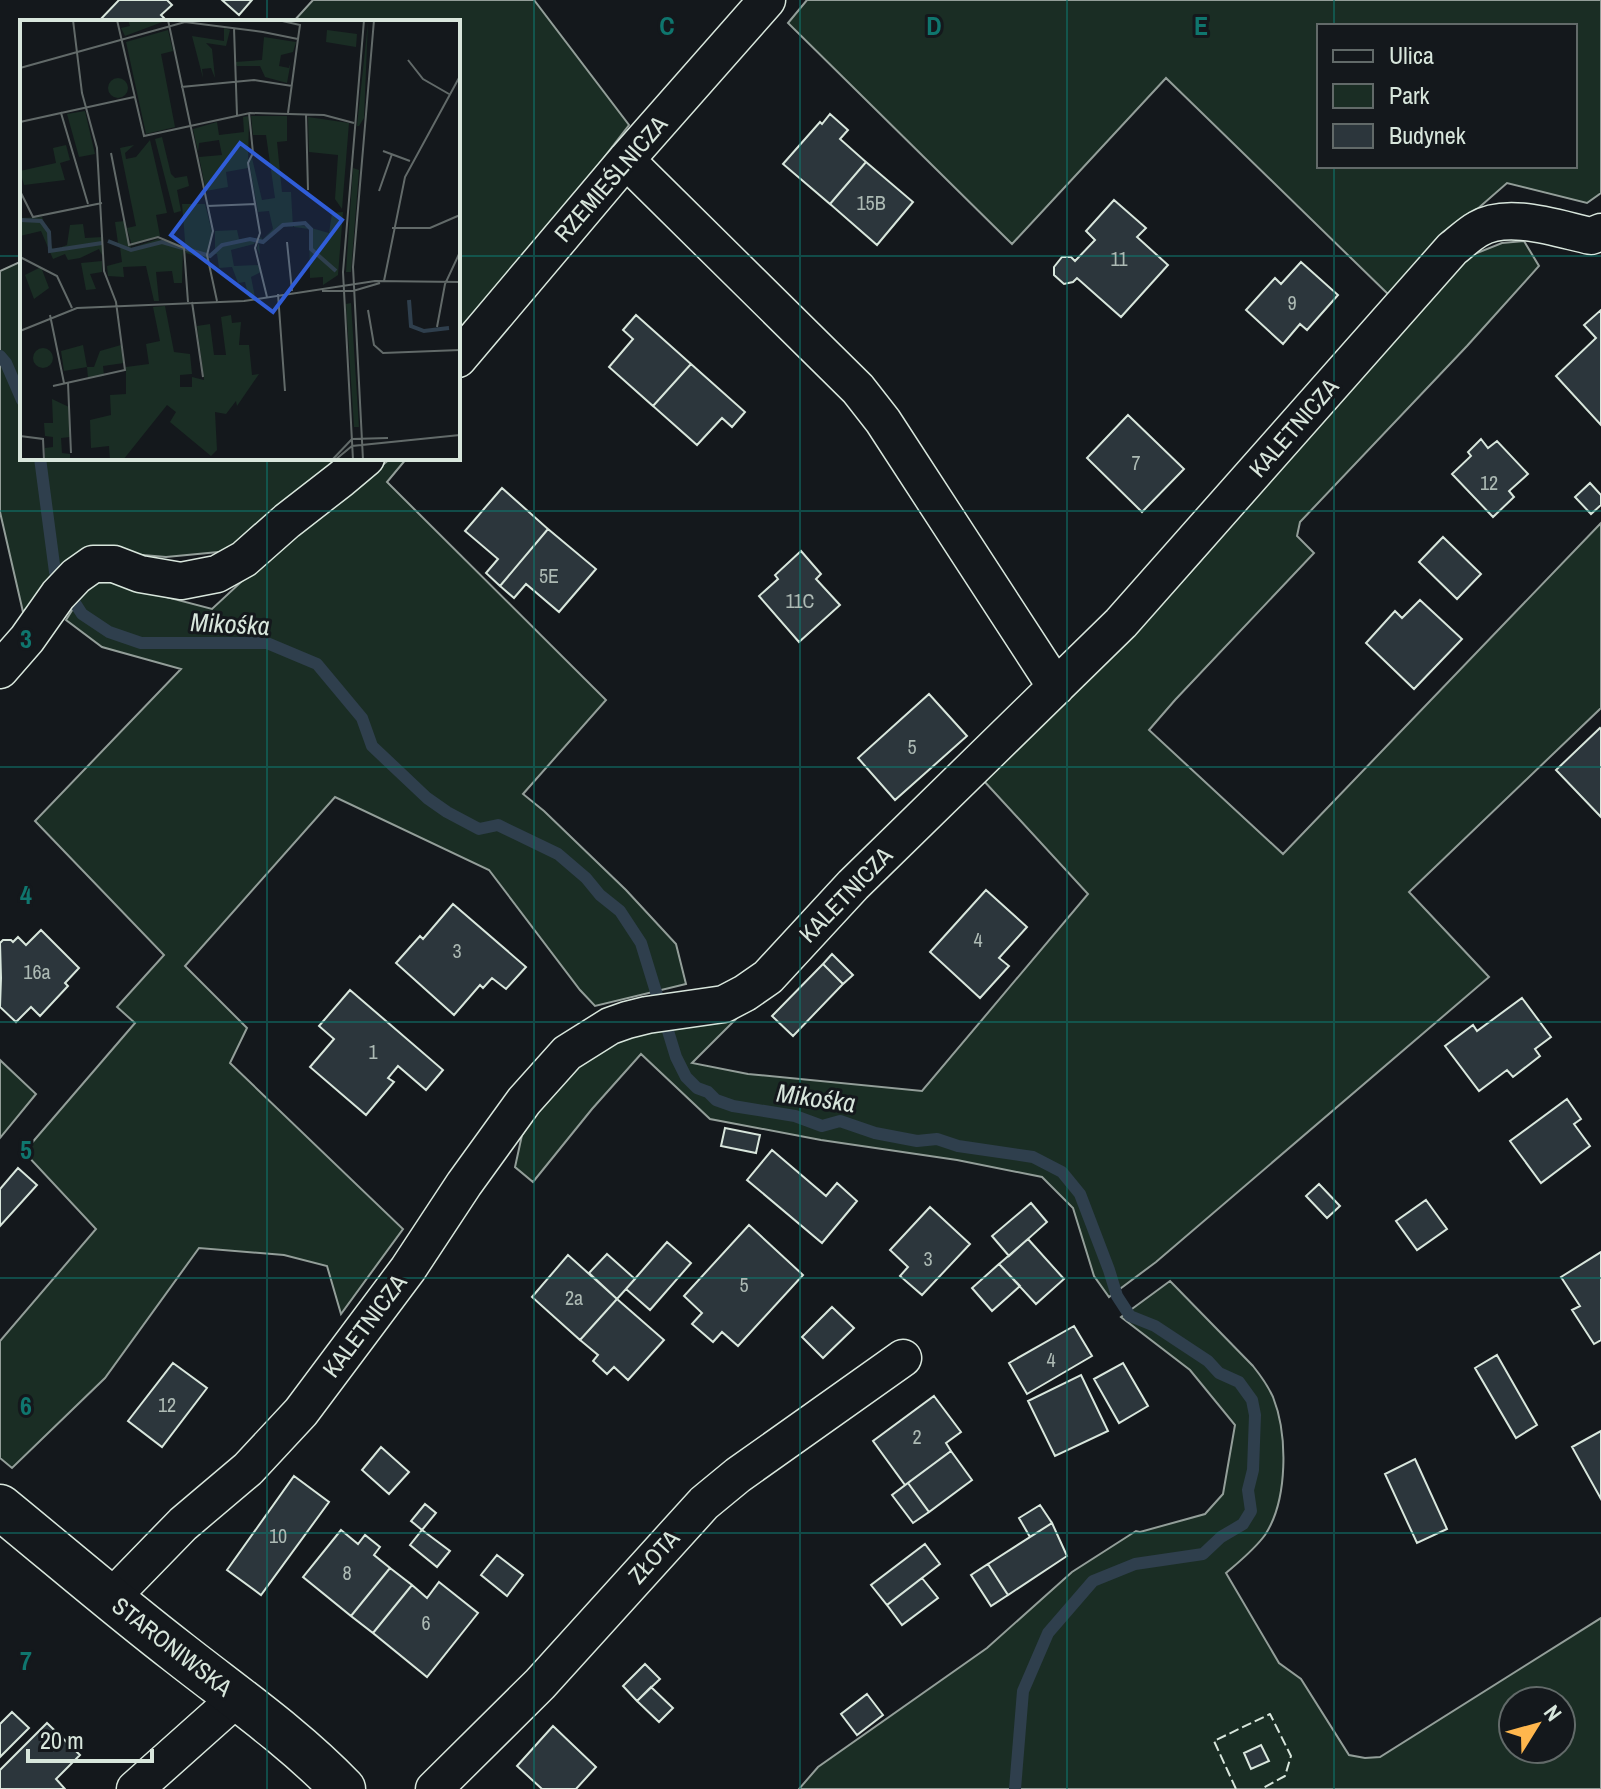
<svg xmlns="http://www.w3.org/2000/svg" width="1601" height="1789" font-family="'Archivo Narrow',sans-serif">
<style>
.green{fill:#1a2d24;stroke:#939e99;stroke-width:2;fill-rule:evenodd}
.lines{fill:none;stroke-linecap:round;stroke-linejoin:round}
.stream{stroke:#2f3f4d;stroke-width:12}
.building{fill:#2c363c;stroke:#d8e6dc;stroke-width:2}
.street-casing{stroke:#d8e6dc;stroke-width:39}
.secondary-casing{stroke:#d8e6dc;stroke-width:47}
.street{stroke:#14181c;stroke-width:36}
.secondary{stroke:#14181c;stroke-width:44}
.fence{stroke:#d8e6dc;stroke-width:2;stroke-dasharray:10 4;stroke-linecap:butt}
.grid{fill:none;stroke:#0f766e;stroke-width:2;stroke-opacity:0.55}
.labels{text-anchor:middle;stroke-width:6;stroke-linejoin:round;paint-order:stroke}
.number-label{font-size:20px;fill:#adbab4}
.street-label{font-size:24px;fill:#d8e6dc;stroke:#14181c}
.water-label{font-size:26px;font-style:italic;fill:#d8e6dc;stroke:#14181c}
.inset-river{fill:none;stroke:#2f3f4d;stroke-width:4}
.inset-road{fill:none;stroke:#626a69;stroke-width:2}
.view{fill:#305dd8;fill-opacity:0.15;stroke:#305dd8;stroke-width:4}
.inset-edge{fill:none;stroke:#d8e6dc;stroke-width:4}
.grid-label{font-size:26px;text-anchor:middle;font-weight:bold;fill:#0f766e;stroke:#14181c;stroke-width:6;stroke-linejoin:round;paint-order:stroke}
</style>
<rect width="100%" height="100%" fill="#14181c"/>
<path class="green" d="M313 0H534L629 125 572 199 458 335V22H293Z
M807 0H1601V193L1587 203 1507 183 1435 246 1391 297 1166 78 1012 244 788 23ZM1319 26H1575V166H1319Z
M1524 241 1539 266 1467 346 1300 522 1297 536 1314 553 1175 700 1149 730 1283 854 1601 523V708L1409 892 1489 977 1156 1262 1109 1297 1094 1276 1073 1208 1042 1177 957 1160 821 1140 710 1119 641 1054 592 1109 533 1182 515 1167 522 1135 547 1098 575 1066 631 1032 745 1010 692 1063 748 1074 922 1091 1088 894 983 780 1118 650 1196 566 1462 259 1502 243Z
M22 261V458H346L229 551 166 557 85 550 23 612 0 512V271Z
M394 458H407L387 482 606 700 523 794 544 811 626 890 676 944 686 984 595 1006 580 990 489 870 335 797 185 966 247 1028 230 1063 403 1229 341 1314 327 1266 284 1255 199 1248 105 1378 12 1468 0 1458V1341L96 1229 24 1152 135 1023 117 1007 164 955 35 821 181 669 102 647 66 620 89 583 109 582 212 609 270 555 390 459Z
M0 1060 36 1094 0 1138Z
M1170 1281 1253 1366C1261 1376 1268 1386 1273 1397 1288 1435 1288 1500 1265 1535 1254 1550 1240 1561 1226 1573L1279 1663 1301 1679 1349 1755 1365 1758 1380 1757 1601 1618V1789H799L818 1767 987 1648 1072 1572 1136 1531 1140 1532 1205 1514 1223 1494 1235 1425 1190 1370 1121 1317ZM1513 1701H1561V1749H1513Z"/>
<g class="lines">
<path class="stream" d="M0 356 6 363 22 400
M40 458 55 572 82 614 109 632 141 643H267L317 664 362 718 372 746 427 798 447 812 479 829 498 825 558 854 586 878 600 895 620 911 641 943 676 1057 686 1077 697 1088 708 1092 716 1100 733 1106 795 1116 822 1126 840 1121 875 1133 917 1141 937 1139 958 1146 1033 1157 1062 1172 1080 1194 1109 1270 1117 1296 1130 1316 1155 1326 1208 1361 1219 1373 1239 1382 1252 1400 1255 1415 1253 1470 1248 1490 1251 1511 1243 1524 1221 1537 1203 1554 1135 1564 1093 1581 1048 1633 1023 1691 1015 1789"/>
</g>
<path class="building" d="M119 0H167L172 5 161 15 168 22H98Z
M222 0H252L239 15Z
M830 114 848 130 840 139 866 162 830 204 783 164 820 122 822 124Z
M866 162 913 202 877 245 830 204Z
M1114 200 1146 228 1137 237 1168 265 1121 317 1077 278 1073 282 1064 284 1054 275V267L1062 257H1071L1075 261 1095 240 1086 231Z
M1301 262 1338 295 1307 330 1300 324 1283 344 1246 310 1275 278 1281 284Z
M1601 310V425L1556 376 1596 338 1584 325Z
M636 315 691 364 653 406 609 367 633 339 623 330Z
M691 364 745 412 732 427 722 418 697 445 653 406Z
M1128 415 1184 469 1142 512 1087 458Z
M1481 439 1488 448 1497 441 1528 474 1509 491 1514 497 1493 517 1452 474 1471 456 1468 452Z
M1590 483 1601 495V505L1591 514 1575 497Z
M502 488 548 529 500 586 486 573 498 559 465 531Z
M548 529 596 569 559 612 526 584 514 598 500 586Z
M1443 537 1481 574 1457 599 1419 562Z
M801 551 821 574 816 579 840 605 799 642 759 596 778 579 775 575Z
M1420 600 1462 639 1414 689 1366 643 1395 611 1402 618Z
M929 694 967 736 895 800 858 758Z
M1600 728 1601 729V817L1556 770Z
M986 890 1027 927 999 958 1009 966 980 998 930 952Z
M453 904 526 967 506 989 492 978 483 988 480 985 454 1015 396 963 420 936 423 939Z
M41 930 79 968 65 983 68 986 40 1016 31 1007 16 1022 0 1007 1 978 0 943 3 940H11L13 942 18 937 26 945Z
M832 954 853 975 843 984 823 964Z
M823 964 843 984 793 1036 772 1016Z
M350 990 443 1070 426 1090 398 1066 388 1078 394 1082 366 1115 310 1067 334 1039 319 1026Z
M1522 998 1551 1037 1535 1049 1540 1056 1513 1077 1507 1070 1479 1091 1445 1046 1473 1025 1477 1031Z
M1567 1099 1581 1119 1574 1124 1590 1146 1541 1183 1510 1141Z
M725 1128 760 1135 756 1153 721 1146Z
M772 1150 826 1196 837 1183 857 1201 822 1243 747 1180Z
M18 1168 37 1185 0 1226V1189Z
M1319 1184 1340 1206 1327 1218 1306 1196Z
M1426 1200 1447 1229 1417 1250 1396 1221Z
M1031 1203 1047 1222 1009 1256 992 1236Z
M930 1207 970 1244 922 1295 900 1276 908 1267 890 1250Z
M749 1225 803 1275 738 1346 722 1332 713 1342 692 1324 702 1313 684 1296Z
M1028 1239 1064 1279 1036 1304 999 1264Z
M667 1242 691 1263 650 1310 626 1289Z
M1601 1252V1340L1594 1344 1572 1310 1580 1306 1561 1277Z
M607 1254 635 1279 617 1299 589 1273Z
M568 1255 617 1299 580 1340 532 1297Z
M999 1264 1020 1286 992 1311 972 1288Z
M617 1299 664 1340 628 1380 614 1367 607 1374 593 1361 598 1355 580 1340Z
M832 1307 854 1328 823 1358 802 1337Z
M1074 1326 1092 1356 1027 1394 1009 1363Z
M1497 1355 1537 1425 1516 1438 1475 1368Z
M173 1363 207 1388 162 1447 128 1421Z
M1123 1363 1148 1406 1119 1423 1094 1379Z
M1081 1375 1108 1431 1055 1456 1028 1401Z
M934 1396 961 1432 946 1443 951 1451 905 1485 873 1441Z
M1601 1431V1499L1572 1447Z
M381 1447 409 1472 389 1494 362 1470Z
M951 1451 972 1480 929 1512 908 1483Z
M1415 1459 1447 1529 1417 1543 1385 1474Z
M294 1476 329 1502 261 1595 227 1570Z
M908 1483 929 1512 913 1523 892 1495Z
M425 1504 436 1513 422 1530 411 1521Z
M1040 1505 1052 1523 1030 1537 1019 1518Z
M1052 1523 1067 1556 1008 1595 988 1564Z
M341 1530 358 1544 365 1535 380 1547 374 1555 390 1568 351 1616 303 1577Z
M422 1530 450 1551 437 1567 410 1545Z
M925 1544 940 1564 887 1605 871 1585Z
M497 1555 523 1575 507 1596 481 1575Z
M988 1564 1008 1595 991 1606 971 1575Z
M390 1568 412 1585 373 1633 351 1616Z
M922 1578 938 1598 902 1625 887 1605Z
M439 1582 478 1613 427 1677 373 1633 412 1585 427 1598Z
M645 1664 660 1679 637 1701 623 1686Z
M651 1687 673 1708 659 1722 637 1701Z
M867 1694 883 1715 857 1735 841 1714Z
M12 1712 29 1728 0 1757V1724Z
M47 1723 80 1755 56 1779 65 1789H0V1770Z
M553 1726 596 1767 576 1789H542L517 1766Z
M1261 1745 1269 1761 1251 1769 1244 1753Z"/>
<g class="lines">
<defs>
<path id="street" d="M626 160 858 389 883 421 1056 687
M458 359 626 160 767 0
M0 670 27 639 58 595 76 576 93 564H114L140 574 181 581 217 574 244 559 287 521 341 479 366 458
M110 1599 183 1524 248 1469 301 1412 408 1269 464 1184 524 1101 567 1053 610 1026 627 1020 647 1015 724 1004 745 993 768 977 853 885 1121 623 1452 249C1461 242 1469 234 1478 229 1508 211 1558 229 1591 236L1601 232
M135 1789 237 1698
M434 1789 540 1684 704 1503 738 1475 903 1358"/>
<path id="secondary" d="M0 1507C60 1556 118 1606 179 1653 235 1697 294 1738 343 1789"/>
</defs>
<use href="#street" class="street-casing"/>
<use href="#secondary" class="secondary-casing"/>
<use href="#street" class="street"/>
<use href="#secondary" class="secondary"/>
<path class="fence" d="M1236 1789 1214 1741 1270 1714 1291 1756 1285 1776 1261 1789"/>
</g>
<path class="grid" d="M267 0V22M534 0V1789M800 0V1789M1067 0V1789M1334 0V26M1334 166V1789M0 256H22M458 256H1601M267 458V1789M0 511H1601M0 767H1601M0 1022H1601M0 1278H1601M0 1533H1601"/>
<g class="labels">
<g class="number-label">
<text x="871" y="210">15B</text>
<text x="1119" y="266">11</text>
<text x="1292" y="310">9</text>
<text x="1136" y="470">7</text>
<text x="1489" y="490">12</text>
<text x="549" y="583">5E</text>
<text x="800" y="608">11C</text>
<text x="912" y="754">5</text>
<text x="978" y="947">4</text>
<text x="457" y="958">3</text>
<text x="37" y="979">16a</text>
<text x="373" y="1059">1</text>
<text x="928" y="1266">3</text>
<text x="744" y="1292">5</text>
<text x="574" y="1305">2a</text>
<text x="1051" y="1367">4</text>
<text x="167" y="1412">12</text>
<text x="917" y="1444">2</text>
<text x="278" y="1543">10</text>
<text x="347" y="1580">8</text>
<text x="426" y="1630">6</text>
</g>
<g class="street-label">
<text transform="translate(611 179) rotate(-49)" y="8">RZEMIEŚLNICZA</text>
<text transform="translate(1294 428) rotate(-49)" y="8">KALETNICZA</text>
<text transform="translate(846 895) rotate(-46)" y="8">KALETNICZA</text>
<text transform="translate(365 1326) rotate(-53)" y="8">KALETNICZA</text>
<text transform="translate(654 1557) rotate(-48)" y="8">ZŁOTA</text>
<text transform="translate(172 1647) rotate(38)" y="8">STARONIWSKA</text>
</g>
<g class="water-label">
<text transform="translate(230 624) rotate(3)" y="9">Mikośka</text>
<text transform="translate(816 1098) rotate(8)" y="9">Mikośka</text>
</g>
</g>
<g transform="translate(20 20)">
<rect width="440" height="440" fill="#14181c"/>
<path d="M108 0H145V1L105 16 101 8 110 6ZM348 2 344 98 339 106H337ZM204 8 210 10 206 26 186 23 192 29 195 58 191 48 182 49 183 58 172 16 204 21ZM148 10 153 31 141 34 155 107 126 114 106 22ZM307 10 337 14 336 27 306 22ZM244 17 276 22 273 32 261 35 259 46 269 48 271 41 267 63 245 57 240 46H217L215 42 242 40ZM88 68a10 10 0 1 1 20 0a10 10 0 1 1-20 0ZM65 91 75 134 59 137 47 94ZM229 96 228 148 206 152 208 167 186 171 179 137 202 135 199 120 179 123 178 132 173 109 197 102 199 115 224 112 223 97ZM231 96H267V121L257 122 262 172H271L273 207 263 206 239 223 240 235 237 228 241 216 242 220 253 209 249 191 238 192 229 142 232 138 242 180 255 178 246 115H233ZM288 97 329 103 322 189 315 179 318 135 289 132ZM142 117 151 154 155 158 167 156 169 166 157 170 161 191 154 193 135 119ZM130 120 147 193 136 195 140 216 112 226 107 208 116 206 100 128 114 125 105 133 106 139 116 137ZM46 125 50 140 40 143 45 160 4 165 0 151 36 143 33 128ZM333 148 339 150 331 252H326ZM162 184H185L192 212 187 240 166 233ZM323 192 318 255 303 265V257L290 258 289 209 274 207V203L309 213 312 193ZM22 197 33 230 47 225 50 205 63 204 65 218 83 217 82 235 79 229 60 238 48 240 45 234 33 239 21 211 0 216V198ZM105 201 111 228 138 219 163 228 162 263H154L152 251 136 252 139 281H134L126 246 103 247 104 257 88 256 87 246 102 242 100 227 88 220 98 223 95 202ZM217 210 219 219 237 218 234 224 211 230 214 246 238 245 241 252 231 257 235 277 229 278 225 262 218 263 212 247 199 248 197 234 188 235 195 229V211ZM82 241V252L70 254 76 269 66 270 61 243ZM21 247 29 268 14 279 5 255ZM331 283 339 407H334L326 284ZM145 286 154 332 170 334 172 354 160 355V367H172V357L184 360 177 306 190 304 194 335H206L201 297 211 295 212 303 221 302 219 325H229L232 355 239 354 217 386 216 381 206 394 195 392 197 430 191 436 150 402 156 392 147 385 103 440H90L89 426 71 428 70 400 91 395 90 375 106 374V347L129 344 126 324 140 321 133 287ZM63 325 67 347H74L80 331 101 325 104 343 83 346 84 356 68 358 67 347 44 351 41 331ZM13 338a10 10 0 1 1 20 0a10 10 0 1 1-20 0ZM32 379 49 387 50 417 41 418 42 433 50 434V440H25V428L33 427V417L25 416 24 403H33Z" fill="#1a2d24"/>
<path class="inset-river" d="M0 200 21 201 29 212 30 231 82 223M88 221 111 230 142 222 190 236 202 225 230 219 243 222 263 205 285 203 291 209V229L316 251M389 280 391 306 404 311 429 308"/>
<path class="inset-road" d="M97 0 124 116 230 93 304 95 334 103M148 0 193 211 187 235 197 281M258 0 280 5 278 19M214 8 217 95M388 40 403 59 429 74M0 48 165 2 243 12 278 19 268 93M161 67 234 60 272 66M41 93 114 77M229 93 233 133 228 143 240 213 235 228 247 277M286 94 288 170M0 102 41 93 68 184M363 131 390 141M91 133 109 225 138 217 164 228 168 282M0 171 13 197 82 183M359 171 372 134M187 186 236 184M372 208H410L440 195M267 222 272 271M0 237 37 256 52 288M364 261 385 157 440 56M302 271H333L360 263M258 274 265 371M172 282 183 357M348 290 354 325 363 333 440 330M30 295 44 363M417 307 425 264 440 232M0 311 57 288 224 281 355 261 440 262M0 359 1 440M48 363 51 433M33 366 105 350 96 282 84 251 77 128 62 73 53 0M0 416 23 419 24 440M312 440 332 419 368 418M315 440 332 426 440 415M333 440 323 252 344 0M343 440 333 247 354 0"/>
<path class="view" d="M220 123 322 200 253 292 151 215Z"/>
<rect width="440" height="440" class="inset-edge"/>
</g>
<g class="grid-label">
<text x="667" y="35">C</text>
<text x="934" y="35">D</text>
<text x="1201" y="35">E</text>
<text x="26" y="648">3</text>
<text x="26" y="904">4</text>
<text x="26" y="1159">5</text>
<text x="26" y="1415">6</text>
<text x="26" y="1670">7</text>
</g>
<rect x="1317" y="24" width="260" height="144" fill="#14181c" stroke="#626a69" stroke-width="2"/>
<rect x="1333" y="50" width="40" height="12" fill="#14181c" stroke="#626a69" stroke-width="2"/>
<text x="1389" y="64" font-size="24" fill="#d8e6dc">Ulica</text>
<rect x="1333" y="84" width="40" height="24" fill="#1a2d24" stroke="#626a69" stroke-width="2"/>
<text x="1389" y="104" font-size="24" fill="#d8e6dc">Park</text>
<rect x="1333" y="124" width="40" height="24" fill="#2c363c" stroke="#626a69" stroke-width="2"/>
<text x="1389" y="144" font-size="24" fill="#d8e6dc">Budynek</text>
<g transform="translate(1537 1725) rotate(53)"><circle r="38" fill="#14181c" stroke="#626a69" stroke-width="2"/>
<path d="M0-6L14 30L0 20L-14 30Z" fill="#ffb74d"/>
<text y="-12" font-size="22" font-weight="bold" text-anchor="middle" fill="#d8e6dc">N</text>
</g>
<path d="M28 1749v12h124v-12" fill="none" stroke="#d8e6dc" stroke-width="4"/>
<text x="40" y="1749" font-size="24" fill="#d8e6dc" stroke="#14181c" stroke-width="6" paint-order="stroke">20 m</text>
</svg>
